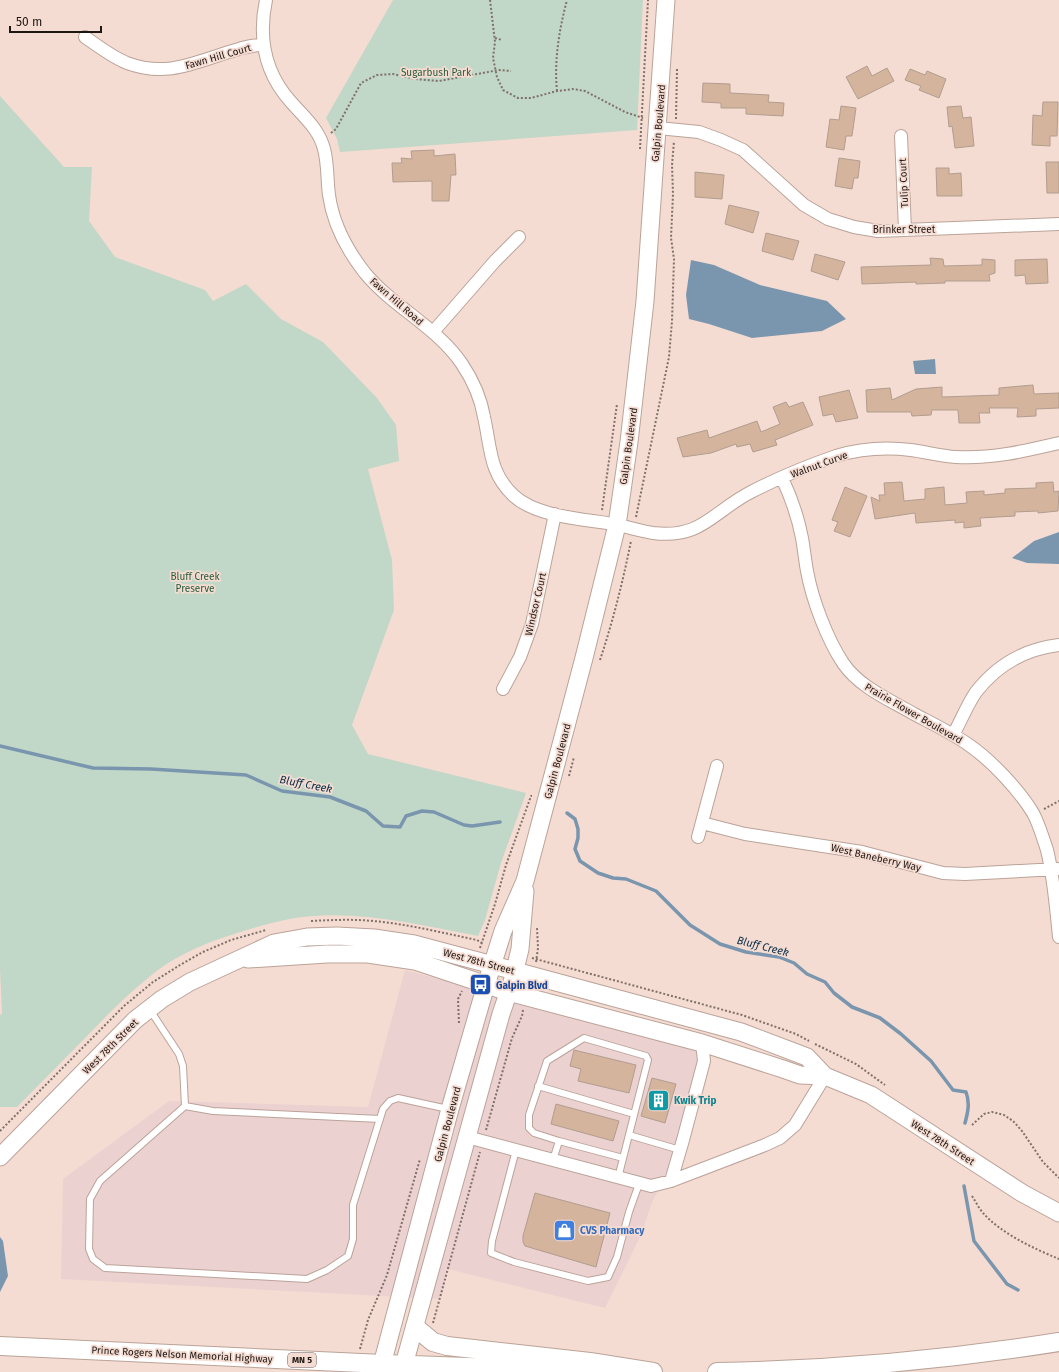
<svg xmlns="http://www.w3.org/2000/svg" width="1059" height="1372" font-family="'Fira Sans',sans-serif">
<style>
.commercial{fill:#ecd1d1}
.green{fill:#c1d7c7}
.water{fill:#7a96ae}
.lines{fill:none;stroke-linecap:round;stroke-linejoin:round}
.stream{stroke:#7a96ae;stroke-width:3.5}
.building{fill:#d4b49d;stroke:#b19d8f}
.lane-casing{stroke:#bba399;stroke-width:8}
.street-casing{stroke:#bba399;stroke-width:14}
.secondary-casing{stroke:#bba399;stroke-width:19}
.primary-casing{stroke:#bba399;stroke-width:20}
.path{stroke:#7f7069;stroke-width:2;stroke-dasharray:2 2;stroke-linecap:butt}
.lane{stroke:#fff;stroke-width:6}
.street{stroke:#fff;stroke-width:12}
.secondary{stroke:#fff;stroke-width:17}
.primary{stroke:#fff;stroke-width:18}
.labels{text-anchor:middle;stroke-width:3.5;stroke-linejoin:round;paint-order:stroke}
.shield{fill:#f5dcd2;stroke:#5e514c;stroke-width:1}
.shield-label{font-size:9px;font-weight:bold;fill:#1e1612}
.street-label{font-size:10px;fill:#1e1612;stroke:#f5dcd2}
.park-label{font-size:10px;fill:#265b3a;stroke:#f5dcd2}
.transit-label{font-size:10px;font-weight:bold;fill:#164399;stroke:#f5dcd2;text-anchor:start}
.culture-label{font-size:10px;font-weight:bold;fill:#0d838f;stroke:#f5dcd2;text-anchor:start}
.shop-label{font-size:10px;font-weight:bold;fill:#366cbe;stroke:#f5dcd2;text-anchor:start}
.water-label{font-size:11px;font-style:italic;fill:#0a2e48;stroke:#f5dcd2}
</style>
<rect width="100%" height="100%" fill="#f5dcd2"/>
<path class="commercial" d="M405 970 446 981 546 1011 695 1049 700 1065 667 1171 651 1205 642 1233 605 1308 448 1269 440 1299 61 1279 63 1179 169 1101 368 1107Z"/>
<path class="green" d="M393 0H643L637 130 340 152 337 139 326 118Z
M0 96 64 167H92L89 221 115 257 205 290 213 301 246 284 281 319 323 342 377 398 396 425 399 461 368 469 392 560 394 610 352 725 368 754 526 793 501 863 485 920 478 936C424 926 369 912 313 916 285 918 255 927 228 936 200 945 171 958 148 978 127 995 108 1014 89 1034 65 1058 41 1083 17 1107H0V1015L2 1014 0 968Z"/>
<path class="water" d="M691 260 714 265 760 285 827 301 846 319 822 331 752 338 709 324 689 319 686 295Z
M935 359 936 374H915L913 361Z
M1059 532V564L1027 563 1012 558 1034 541Z
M0 1237 3 1241 8 1276 0 1292Z"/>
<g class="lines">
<path class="stream" d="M0 746 93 768 151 769 246 775 282 791 330 797 366 811 383 826 400 827 406 816 422 811 434 812 464 825 472 826 500 822
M567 813 575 819 578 829V838L575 849 580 861 598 873 613 878 626 879 656 891 690 925 720 944 746 952 779 957 794 963 807 974 825 982 834 993 852 1007 880 1018 901 1034 931 1061 953 1090 966 1092C970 1103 968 1112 965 1123
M964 1186 974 1241 1007 1284 1018 1290"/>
</g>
<path class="building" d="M867 66 872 76 887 68 894 81 858 99 846 77Z
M910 69 925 75 927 71 946 79 939 98 919 90 921 86 905 80Z
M703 83 730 84V93L769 95 768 102 784 103 783 116 746 114V108H721V103L702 102Z
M1043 102H1058L1057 136H1050V146L1032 145 1033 115 1042 116Z
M841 106 856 108 852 136H846L844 150 826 147 830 119 839 120Z
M961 106 963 118 971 117 974 146 955 148 952 126 949 127 947 107Z
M434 150V156L455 154 456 175H451L449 201H432V181L393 182 392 163H402L401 158 412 159 411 151Z
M839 158 860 161 858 178H854L852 189 835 186Z
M1046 162H1059V193H1047Z
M936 168H949V174L961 173 962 196H937Z
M695 172 724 175 722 199 695 197Z
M729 205 759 212 753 233 725 224Z
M766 233 799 241 793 260 762 251Z
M815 254 845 262 838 280 811 271Z
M930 258 943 259 944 266 982 265V259L995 260V273L989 275 990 281H945V283L916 284V282L862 284 861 267 931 265Z
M1047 259 1048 283 1026 284 1025 275 1015 276V260Z
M1033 385 1034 394 1059 393V408L1036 409V416L1017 417 1018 408H989L990 413H979L980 423H959L958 410H932L931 415 912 416 911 412H867L866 390 890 388 892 400 916 389 942 387V397L999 395V388Z
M849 390 858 418 836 422 833 414 823 416 819 397Z
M786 402 789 407 803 402 813 425 775 440 777 445 753 452 750 444 737 447 736 444 711 453 683 457 677 438 707 430 709 438 757 421 761 432 780 424 773 407Z
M902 482 904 501 925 499V489L944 487 945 505 967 503 966 492 984 491V495L1005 493V489L1036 488V483L1053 482 1054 492 1059 491 1058 511 1038 513V511L1015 512V516L980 518 981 526 964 528V522L955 523V520L916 523 915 513 875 519 871 497 880 501 879 495H885L884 483Z
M845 487 867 496 850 537 834 531 838 522 832 520Z
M574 1050 636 1065 629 1093 578 1081 581 1069 570 1066Z
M652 1078 676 1084 665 1123 641 1116Z
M556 1104 619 1121 613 1141 551 1124Z
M535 1193 610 1213 596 1267 525 1246 523 1242V1236Z"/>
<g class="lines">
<defs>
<path id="lane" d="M150 1010 179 1054 183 1066 185 1106 100 1181 90 1199 89 1249 93 1259 105 1268 307 1279 327 1270 348 1256 353 1239V1205L383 1109 390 1101 398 1098 448 1109
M538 1086 634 1114
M185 1106 213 1111 380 1119
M629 1135 680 1150
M559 1141 623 1158
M516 1150 492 1241 491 1253 514 1262 588 1281 608 1277 617 1257 629 1212 639 1184
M553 1160 559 1141 534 1133 529 1128V1115L547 1061 584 1038 646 1056 648 1060 618 1178"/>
<path id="street" d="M266 0C258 38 265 73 291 102 304 117 319 129 324 149 328 163 327 181 329 195 333 224 347 250 365 273 393 307 437 327 462 364 472 379 481 399 484 417 491 448 489 473 514 496 538 518 588 519 619 525 630 528 641 531 653 533 702 539 712 512 751 492 778 478 807 466 836 456 859 449 886 447 911 450 926 452 941 456 956 457 992 459 1025 451 1059 443
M85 37C98 46 112 57 127 63 169 79 199 60 239 49 247 46 255 46 263 44
M658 128 699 132 721 140 743 150 804 205 828 219 854 227 878 231 1059 224
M901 136 905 230
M433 332 495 261 519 237
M782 478C791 497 798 517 802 538 804 549 805 560 807 571 812 599 827 639 843 663 859 687 890 700 914 714 933 724 952 733 969 745 992 761 1019 790 1033 813 1039 824 1043 838 1047 850 1054 878 1056 908 1059 937
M503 689 520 657 532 624 555 514
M953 735C961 721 967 705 976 692 997 665 1025 649 1059 645
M702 823 745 834 862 852 943 873 965 874 1057 869
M698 837 717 766
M467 1137 651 1186 671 1181 765 1145 780 1138 795 1125 825 1076
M671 1181 683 1140 704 1061 702 1043"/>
<path id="secondary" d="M248 959 327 954H368L415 961 508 992 702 1043 783 1069 800 1075 825 1076 871 1095 1022 1193 1059 1213
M0 1157 135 1020 162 999 190 982 274 943 307 937 337 936 374 938 414 944 515 971 741 1032 807 1057 825 1076
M380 1372 450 1109 486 985 503 931 525 881 584 658 617 525 629 442 645 301 666 0
M402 1372 501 1014 512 982 520 949 525 891"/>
<path id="primary" d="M415 1327 433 1342 447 1346 590 1362 653 1372
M0 1346 383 1364 604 1372
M717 1372C831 1370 946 1360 1059 1342"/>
</defs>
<use href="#lane" class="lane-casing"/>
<use href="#street" class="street-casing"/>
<use href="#secondary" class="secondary-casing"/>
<use href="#primary" class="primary-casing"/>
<path class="path" d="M490 0 495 42 493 58 497 77 503 90 518 98H531L557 91 573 89 585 91 625 112 643 118
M495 38 502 40
M557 91C554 61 559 30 567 0
M676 119 677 69
M331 133 336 129 361 83 377 75 393 74 415 79 439 81 499 70 511 71
M640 149 648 0
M602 510 617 404
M636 517 669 357 672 321 674 259 671 238 673 194 672 165 674 141
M600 660C613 621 623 581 631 541
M569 776 574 757
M1044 809 1059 801
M311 921C332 920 352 919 373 921 408 924 443 933 477 940L484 944
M480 948 495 904 506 865 531 796H532
M532 958 742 1015 796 1034 809 1041
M536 962 538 948 537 928
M459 1023 458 999 462 991
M815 1044 856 1064 885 1085
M972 1125 984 1114 992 1112 1004 1115 1013 1121 1022 1131 1043 1162 1059 1178
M486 1130 512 1038 522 1016 523 1010
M0 1131 124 1006 153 982 180 965 203 952 231 940 266 930
M972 1196C976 1202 979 1209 984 1214 1002 1234 1035 1249 1059 1259
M433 1323 480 1152
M360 1349 368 1320 387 1275 420 1159"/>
<use href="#lane" class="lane"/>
<use href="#street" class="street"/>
<use href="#secondary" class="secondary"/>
<use href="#primary" class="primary"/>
</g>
<defs>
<symbol id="bus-square" viewBox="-11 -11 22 22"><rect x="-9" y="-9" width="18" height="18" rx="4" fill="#1a4fb4" stroke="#f5dcd2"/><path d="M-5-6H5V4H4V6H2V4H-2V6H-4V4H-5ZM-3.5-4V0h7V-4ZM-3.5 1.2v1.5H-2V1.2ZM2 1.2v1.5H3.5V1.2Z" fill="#fff"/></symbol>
<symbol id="building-square" viewBox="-11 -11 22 22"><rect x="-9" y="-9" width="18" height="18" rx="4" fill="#0f9aa8" stroke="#f5dcd2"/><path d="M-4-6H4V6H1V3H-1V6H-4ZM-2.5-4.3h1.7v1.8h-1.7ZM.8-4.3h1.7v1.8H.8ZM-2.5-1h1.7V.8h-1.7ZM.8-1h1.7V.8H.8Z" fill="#fff"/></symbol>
<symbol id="shop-square" viewBox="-11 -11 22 22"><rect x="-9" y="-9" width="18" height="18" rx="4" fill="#3f7fe0" stroke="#f5dcd2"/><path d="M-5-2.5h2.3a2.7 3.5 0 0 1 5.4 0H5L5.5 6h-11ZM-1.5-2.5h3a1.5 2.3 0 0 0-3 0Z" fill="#fff"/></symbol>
</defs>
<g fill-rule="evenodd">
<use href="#bus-square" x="468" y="972" width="25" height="25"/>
<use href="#building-square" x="646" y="1088" width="25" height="25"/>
<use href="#shop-square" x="552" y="1218" width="25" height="25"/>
</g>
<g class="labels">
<rect class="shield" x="288" y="1353" width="28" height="14" rx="3"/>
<g class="shield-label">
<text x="302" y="1363">MN 5</text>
</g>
<g class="street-label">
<text transform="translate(218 56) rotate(-16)" y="4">Fawn Hill Court</text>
<text transform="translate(658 123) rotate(-85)" y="4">Galpin Boulevard</text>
<text transform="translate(903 183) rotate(-93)" y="4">Tulip Court</text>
<text x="904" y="233">Brinker Street</text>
<text transform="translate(397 301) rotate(41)" y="4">Fawn Hill Road</text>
<text transform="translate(628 446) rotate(-82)" y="4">Galpin Boulevard</text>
<text transform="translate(819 464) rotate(-20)" y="4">Walnut Curve</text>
<text transform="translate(535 604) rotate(-77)" y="4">Windsor Court</text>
<text transform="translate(914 713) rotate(30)" y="4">Prairie Flower Boulevard</text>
<text transform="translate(557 761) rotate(-75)" y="4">Galpin Boulevard</text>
<text transform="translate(876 857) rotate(13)" y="4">West Baneberry Way</text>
<text transform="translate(479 961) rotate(15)" y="4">West 78th Street</text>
<text transform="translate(110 1046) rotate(-45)" y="4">West 78th Street</text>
<text transform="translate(447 1124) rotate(-75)" y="4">Galpin Boulevard</text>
<text transform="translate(943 1142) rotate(33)" y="4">West 78th Street</text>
<text transform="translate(182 1354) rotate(3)" y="4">Prince Rogers Nelson Memorial Highway</text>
</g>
<g class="park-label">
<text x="436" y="76">Sugarbush Park</text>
<text x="195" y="580">Bluff Creek<tspan x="195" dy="12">Preserve</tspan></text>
</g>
<g class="transit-label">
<text x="496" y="989">Galpin Blvd</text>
</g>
<g class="culture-label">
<text x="674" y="1104">Kwik Trip</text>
</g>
<g class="shop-label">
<text x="580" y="1234">CVS Pharmacy</text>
</g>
<g class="water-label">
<text transform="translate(306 784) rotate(11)" y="4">Bluff Creek</text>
<text transform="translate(763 946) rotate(14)" y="4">Bluff Creek</text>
</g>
</g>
<path d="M10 26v6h91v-6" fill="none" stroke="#1e1612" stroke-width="2"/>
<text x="16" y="26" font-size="12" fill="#1e1612" stroke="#f5dcd2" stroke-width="3" paint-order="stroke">50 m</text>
</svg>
